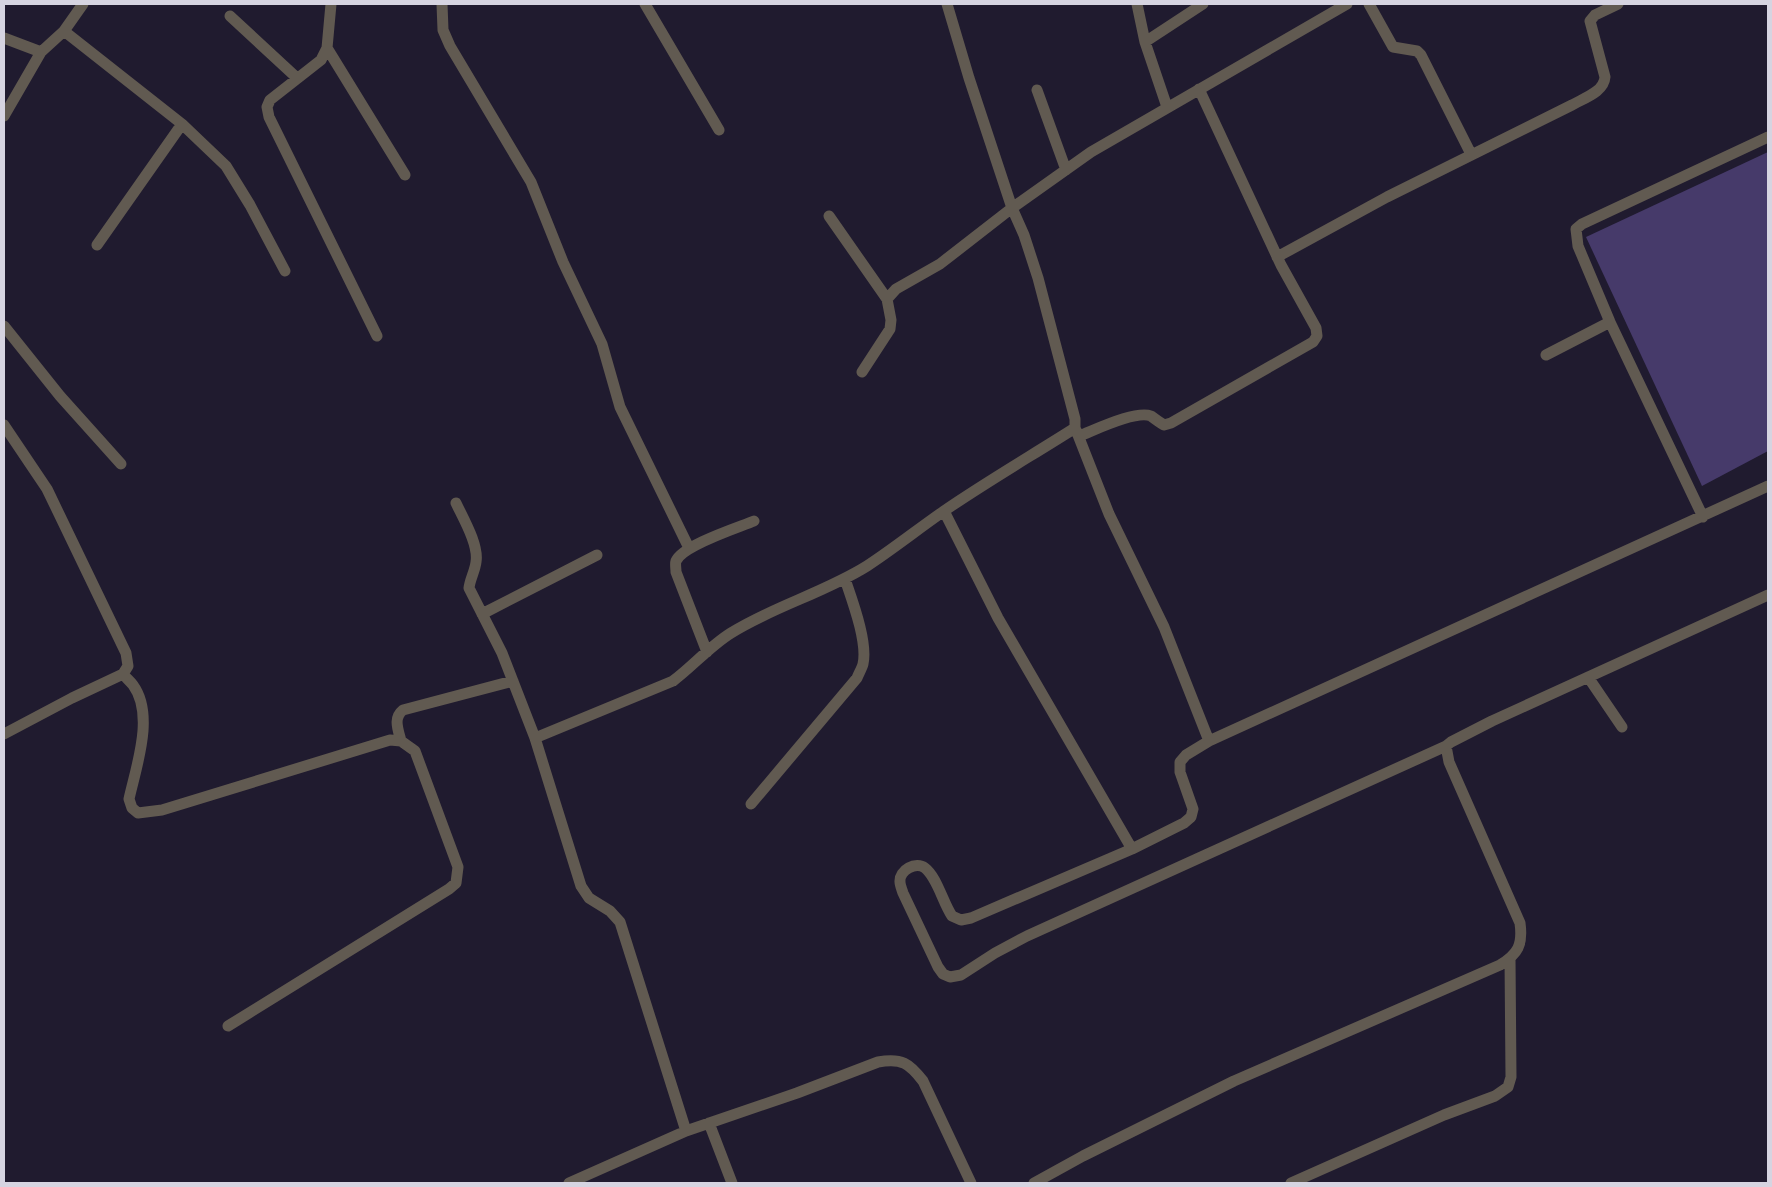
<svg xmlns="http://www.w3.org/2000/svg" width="1772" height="1187" font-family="Signika,sans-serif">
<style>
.grass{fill:#463a6a}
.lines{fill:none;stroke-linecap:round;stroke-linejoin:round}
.street{stroke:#615a51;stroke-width:11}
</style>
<rect width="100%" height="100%" fill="#201b2f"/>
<path class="grass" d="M1768 152V451L1702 486 1586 237Z"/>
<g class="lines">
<path class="street" d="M331 4 327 48 321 60 270 100 267 107 269 117 377 336
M442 4 443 30 450 46 531 182 563 262 602 344 620 407 689 548
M645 4 719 130
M1137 4 1145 42 1167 107
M1369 4 1393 47 1417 51 1421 55 1471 154
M230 16 297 78
M64 31 182 124 226 166 250 205 285 271
M4 38 41 52
M1145 42 1203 4
M327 48 405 175
M1037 90 1066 170
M4 116 41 52 64 31 83 4
M829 216 887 299
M97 245 182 124
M1277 257 1387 197 1572 105C1584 98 1604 92 1605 77L1590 21 1595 15 1618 4
M4 326 60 396 121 464
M1546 355 1610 322
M862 372 890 329 891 320 887 299 896 289 940 264 1012 208 1091 152 1347 4
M4 425 47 489 126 653 128 666 123 674 72 698 4 734
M1076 430 1109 514 1164 627 1209 741
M1079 436C1095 430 1136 410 1151 416 1155 419 1159 422 1164 425L1171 423 1313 342 1317 336 1316 328 1281 265 1199 89
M456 503C463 518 479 545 476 562 475 571 470 579 469 588L502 653 535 738
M944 511 998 618 1132 849
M1703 517 1610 322 1578 246 1576 229 1582 224 1768 137
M482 614 597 555
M707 652 676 572C676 568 675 564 676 561 683 545 737 528 754 521
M123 674C126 678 130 681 133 685 155 715 136 767 129 799L132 808 138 813 162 810 390 740 401 741 415 751 458 867 456 883 449 889 228 1026
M1588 677 1622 727
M401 741C398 729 393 718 403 710L513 681
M1446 746 1027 936 995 953 961 975 950 977 943 974 938 967 903 893C902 890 900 885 900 882 899 870 916 861 925 868 937 877 943 903 952 916L961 920 971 918 1132 849 1184 823 1191 817 1193 809 1180 772V762L1186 755 1209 741 1768 486
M751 804 857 678C859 673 862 668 863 664 868 642 852 600 845 579
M709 1123 732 1183
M686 1131 797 1093 878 1062C902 1058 909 1063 923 1081L971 1183
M569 1183 686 1131 620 922 610 911 589 898 581 886 535 738 673 681C693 666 710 646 731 633 774 606 824 593 867 566 893 549 918 529 944 511 986 482 1031 456 1075 428V419L1038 278 1024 235 1012 208 969 78 947 4
M1034 1183 1083 1156 1234 1081 1500 965C1518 954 1523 945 1520 923L1449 762 1446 746 1451 742 1492 721 1768 595
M1291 1183 1444 1115 1495 1096 1508 1087 1511 1077 1510 958"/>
</g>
<rect width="1772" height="1187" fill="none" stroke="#d6d4e1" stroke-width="10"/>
</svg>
